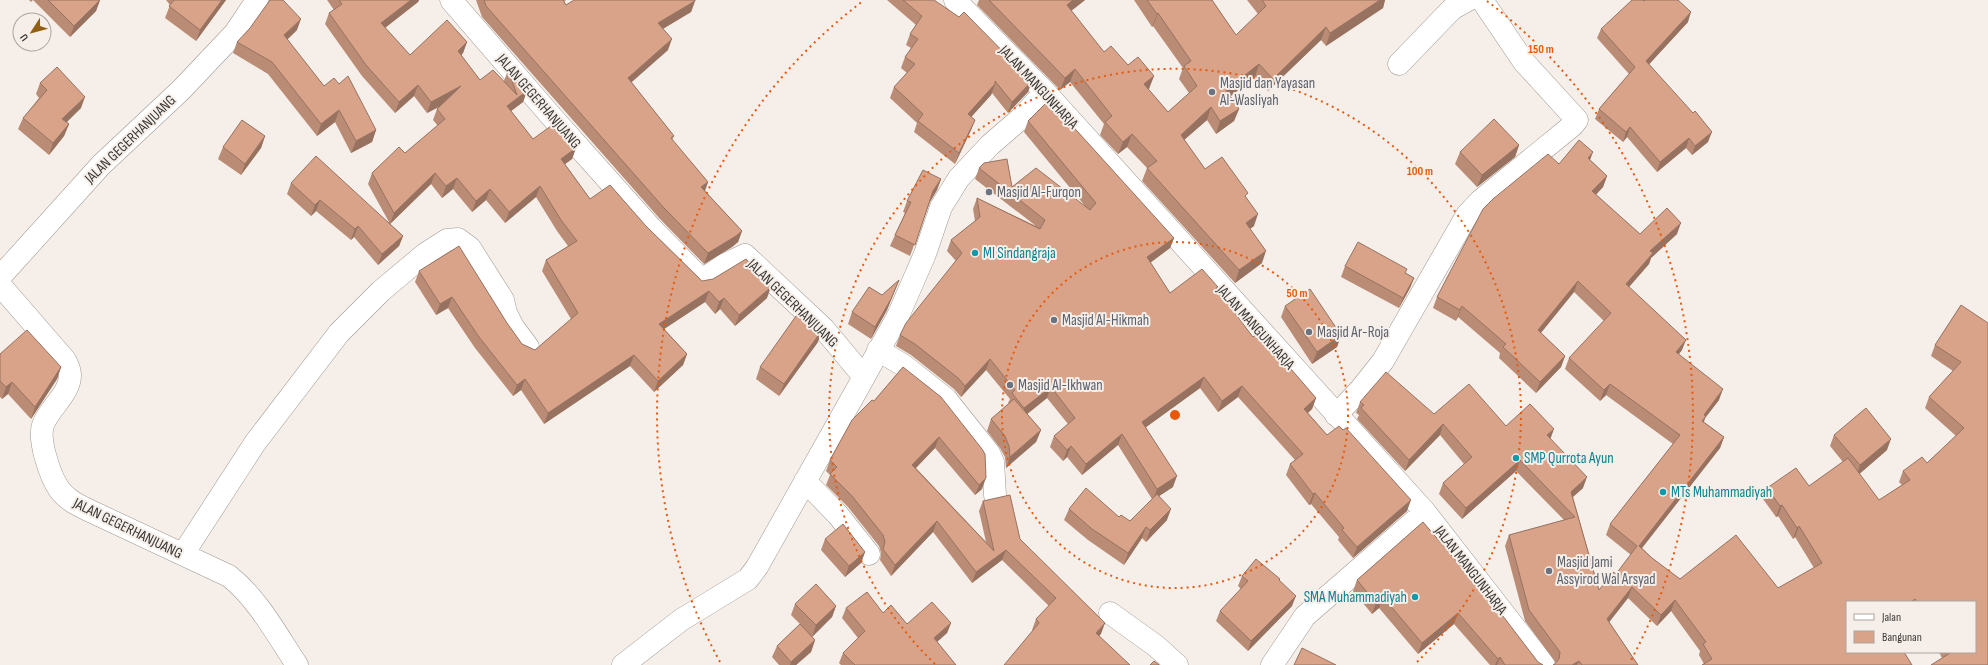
<svg xmlns="http://www.w3.org/2000/svg" width="1988" height="665" font-family="'Sofia Sans Condensed',sans-serif">
<style>
.lines{fill:none;stroke-linecap:round;stroke-linejoin:round}
.minor-casing{stroke:#9e9892;stroke-width:23}
.minor{stroke:#fff;stroke-width:22}
.wall{fill:#ba8c76}
.shaded-wall{fill:#977260}
.building{fill:#d8a389;stroke:#977260}
.ring{fill:none;stroke:#e8590c;stroke-width:2;stroke-dasharray:2 4}
.worship-dot{fill:#6b7280;stroke:#f6efe9;stroke-width:1.5}
.culture-dot{fill:#0f9aa8;stroke:#f6efe9;stroke-width:1.5}
.labels{text-anchor:middle;stroke-width:4;stroke-linejoin:round;paint-order:stroke}
.worship-label{font-size:15px;fill:#5b616d;stroke:#f6efe9;text-anchor:start}
.street-label{font-size:15px;fill:#393735;stroke:#f6efe9}
.culture-label{font-size:15px;fill:#0d838f;stroke:#f6efe9;text-anchor:start}
.centre{fill:#e8590c;stroke:#f6efe9;stroke-width:2}
.ring-label{font-size:12px;text-anchor:middle;font-weight:bold;fill:#e8590c;stroke:#f6efe9;stroke-width:4;stroke-linejoin:round;paint-order:stroke}
</style>
<rect width="100%" height="100%" fill="#f6efe9"/>
<g class="lines">
<defs>
<path id="minor" d="M451 0 551 116 651 228 702 280 724 265 745 255 824 329 864 377 898 316 925 254 941 207 959 178 990 145 1020 119 1045 92
M955 0 1045 92 1425 512 1544 665
M1399 64 1452 9 1468 0
M0 277 101 165 181 90 235 33 257 0
M0 285 65 360C67 364 70 369 70 374 71 393 49 408 43 425 38 440 50 476 59 489 66 499 76 504 86 509L229 576C258 599 277 635 297 665
M878 350 903 365 946 399 989 453 993 462 995 495
M1336 415 1360 390 1383 361 1467 215 1480 201 1573 125 1577 120 1524 62 1482 0
M805 481 838 515 869 554
M183 554 255 443 339 333 381 291 425 254 447 240 458 239 470 248 503 300 506 313 513 327 528 347
M1110 613 1156 646 1177 665
M623 665 681 620 748 579 757 567 864 377
M1272 665 1305 616 1425 512"/>
</defs>
<use href="#minor" class="minor-casing"/>
<use href="#minor" class="minor"/>
</g>
<path class="wall" d="M29 0H100L96 11 70 37 33 0 31 2Z
M166 0H226L196 41 165 18 170 5Z
M327 0H419L418 2 385 28 410 55 467 42 463 53 461 56 480 80 504 81 508 70 527 91 523 102 511 111 533 139 576 148 572 159 565 164 590 199 646 226 702 281 767 298 735 326 720 309 715 314 705 302 664 329 687 354 683 365 654 392 630 366 544 424 521 390 513 396 475 348 448 308 436 315 415 282 419 271 507 323 522 344 535 350 571 319 542 271 546 260 568 246 557 231 536 197 505 223 486 200 472 212 453 189 442 198 431 184 390 224 403 236 399 246 378 265 354 237 351 240 316 211 311 216 287 194 291 183 389 222 368 184 372 173 405 153 438 126 433 120 437 109 441 106 427 113 414 96 395 113 362 76 325 24 329 13 334 10Z
M476 0H566L564 2 566 5 695 1 691 12 663 29 668 50 631 82 674 136 672 140 708 182 705 191 742 231 738 242 732 247 704 264 660 219 482 17Z
M887 0H934L1032 81 1028 92 1008 113 992 93 991 95 971 117 975 120 971 130 955 164 914 132 917 123 890 98 894 87 907 73 901 68 905 57 911 48 906 45 910 34 916 25Z
M979 0H1085L1071 11 1104 52 1128 65 1154 76 1148 89 1168 112 1189 93 1179 79 1183 68 1153 26 1152 27 1134 0H1212L1236 35 1258 14 1247 0H1385L1383 8 1326 46 1321 40 1268 91 1255 77 1230 96 1239 109 1234 121 1216 134 1207 120 1184 140 1205 169 1247 198 1254 226 1250 229 1262 263 1235 283 1142 181 1147 168 1127 147 1118 154 1100 135 1104 124 1070 82 1060 90 977 5Z
M1644 1 1688 22 1649 64 1708 142 1692 155 1686 148 1657 172 1627 137 1623 142 1595 119 1599 109 1629 74 1597 38 1601 29Z
M297 30 287 40 324 86 376 130 372 142 351 153 335 122 317 136 268 74 233 53 237 42Z
M40 83 81 108 66 122 69 124 64 136 49 155 18 129 23 118 39 98 36 94Z
M1028 121 1174 238 1170 248 1150 263 1170 293 1218 287 1217 290 1253 337 1316 398 1312 409 1308 413 1327 435 1407 511 1353 558 1338 540 1339 537 1311 504 1309 505 1286 475 1290 464 1295 460 1238 397 1218 412 1200 388 1146 427 1173 487 1159 496 1167 520 1146 542 1142 538 1124 565 1088 540 1064 520 1069 509 1119 517 1130 521 1152 499 1118 445 1082 475 1067 457 1063 461 1050 447 1054 436 1068 424 1047 398 1027 414 1041 430 1036 442 1006 468 1005 457 1000 448 987 431 991 419 1009 404 1008 403 1010 399 986 370 961 397 954 389 911 355 896 346 900 335 956 261 947 251 951 240 975 221 973 209 977 198 1036 226 975 179 979 168 1012 187 1085 206 1024 132Z
M265 136 261 148 241 175 218 159 223 147Z
M1519 145 1515 157 1477 187 1455 164 1460 152Z
M1590 160 1607 176 1603 187 1596 195 1640 234H1677L1651 258 1649 264 1629 287 1682 350 1678 355 1719 400 1705 418 1704 422 1724 437 1720 448 1642 548 1652 558 1680 579 1778 588 1814 568 1795 537 1793 539 1778 516 1776 517 1763 499 1767 488 1809 486 1843 462 1830 446 1834 435 1887 450 1859 474 1879 500 1902 485 1899 482 1903 471 1927 463 1956 436 1925 408 1929 397 1953 371 1931 356 1935 345 1961 305 1988 665 1942 658 1939 652H1975V602H1847L1704 664 1699 655 1700 651 1671 611 1657 626 1628 598 1609 622 1638 665H1553L1556 663 1525 621 1505 546 1509 535 1564 520 1516 471 1462 519 1439 494 1443 483 1464 464 1440 435 1405 471 1357 419 1359 415 1356 413 1360 402 1434 414 1506 426 1550 439 1583 488 1573 497 1599 590 1616 574 1631 555 1606 535 1610 524 1673 444 1606 395 1600 401 1565 369 1569 358 1604 321 1574 292 1541 333 1565 356 1561 367 1536 393 1499 358 1500 353 1458 317 1456 321 1433 308 1437 297 1559 164Z
M941 179 937 190 930 202 910 256 890 246 905 213 903 212 907 201Z
M1345 266 1406 273 1414 278 1410 288 1399 308 1341 277Z
M899 280 887 310 871 339 848 324 852 312 882 295Z
M1285 306 1341 335 1337 347 1312 364 1281 317Z
M818 342 779 396 756 379 760 367Z
M0 354 61 367 57 379 31 419 8 394 2 399 0 397Z
M903 367 982 489 975 495 935 448 916 468 986 542 979 511 983 501 1020 539 1101 634 1033 631 1032 630 1036 619 1049 606 1002 560 972 583 933 532 891 576 880 560 881 553 879 546 848 507 826 485 830 475 826 471 830 460 874 401Z
M1423 522 1538 662 1543 665H1490L1454 624 1418 654 1379 608 1372 614 1353 591 1357 580Z
M825 539 865 552 861 563 845 577 821 550Z
M1242 576 1280 579V581L1292 606 1248 651 1216 621 1220 611 1241 589 1238 586Z
M795 604 836 606 832 617 812 637 815 640 811 652 796 665H779L772 657 777 646 800 624 791 615Z
M846 608 883 613 907 624 951 623 947 633 937 642 956 665H841L839 663 843 653 858 638 842 618Z"/>
<path class="shaded-wall" d="M100 0 96 11 70 37 74 26Z
M222 0H226L196 41 200 30Z
M411 0H419L418 2 377 34 381 23Z
M1073 0H1085L1062 18 1067 5Z
M1380 0H1385L1383 8 1326 46 1330 33Z
M695 1 691 12 654 34 658 23Z
M1691 12 1688 22 1643 71 1646 61Z
M1158 13 1153 26 1152 27 1157 14Z
M301 19 297 30 279 47 284 35Z
M1326 27 1321 40 1268 91 1273 79Z
M672 39 668 50 624 89 628 78Z
M467 42 463 53 454 62 458 51Z
M1259 64 1255 77 1222 103 1226 90Z
M1075 69 1070 82 1060 90 1065 78Z
M1154 76 1149 89 1139 97 1144 84Z
M1032 81 1028 92 1008 113 1012 102Z
M995 84 991 95 964 125 968 114Z
M418 85 414 96 395 113 399 102Z
M461 86 457 97 427 113 431 102Z
M527 91 523 102 503 117 507 106Z
M85 97 81 108 58 131 62 119Z
M1211 107 1207 120 1176 147 1181 135Z
M1239 109 1234 121 1216 134 1220 121Z
M339 110 335 122 317 136 321 124Z
M975 120 971 130 955 164 959 153Z
M69 124 64 136 49 155 53 143Z
M1630 127 1627 137 1623 142 1626 132Z
M376 130 372 142 351 153 356 141Z
M1712 132 1708 142 1692 155 1695 146Z
M1132 134 1127 147 1118 154 1123 142Z
M265 136 261 148 241 175 245 164Z
M1689 138 1686 148 1657 172 1660 162Z
M1519 145 1515 157 1477 187 1482 175Z
M576 148 572 159 557 170 561 159Z
M1593 152 1589 163 1588 158Z
M435 173 431 184 390 224 394 213Z
M1607 176 1603 187 1588 202 1592 191Z
M457 178 453 189 442 198 446 186Z
M941 179 937 190 929 203 933 191Z
M708 182 704 193 701 187Z
M540 186 536 197 505 223 509 212Z
M490 189 486 200 472 212 476 201Z
M320 200 316 211 311 216 315 205Z
M1258 214 1254 226 1241 235 1246 223Z
M1681 223 1677 234 1651 258 1649 264 1622 295 1626 284 1650 251Z
M358 226 354 237 351 240 355 229Z
M742 231 738 242 732 247 704 264 708 253Z
M403 236 399 246 378 265 382 254Z
M1174 238 1170 248 1143 268 1147 257Z
M1266 251 1262 263 1235 283 1239 270Z
M1414 278 1410 288 1399 308 1403 298Z
M899 280 887 310 871 339 875 327Z
M1578 281 1574 292 1534 341 1538 330Z
M771 287 767 298 735 326 739 315Z
M709 291 705 302 655 335 659 324Z
M452 297 448 308 436 315 440 304Z
M724 298 720 309 715 314 719 302Z
M1462 306 1458 317 1456 321 1460 310Z
M822 330 818 342 779 396 784 384Z
M1341 335 1337 347 1312 364 1317 352Z
M1686 340 1682 350 1672 363 1676 352Z
M687 354 683 365 654 392 658 381Z
M634 355 630 366 544 424 548 413Z
M1565 356 1561 367 1536 393 1540 382Z
M990 359 986 370 961 397 965 386Z
M61 367 57 379 31 419 35 407Z
M1204 377 1200 388 1138 433 1142 422Z
M525 379 521 390 513 396 517 385Z
M12 382 8 394 2 399 6 387Z
M1610 384 1606 395 1600 401 1604 390Z
M1242 386 1238 397 1218 412 1222 401Z
M1051 387 1047 398 1021 419 1024 408Z
M1723 389 1719 400 1705 418 1702 427 1704 415Z
M1316 398 1312 409 1300 420 1304 409Z
M1443 424 1440 435 1405 471 1409 460Z
M1554 429 1550 440 1547 435Z
M1041 430 1036 442 1006 468 1010 457Z
M1122 434 1118 445 1082 475 1086 464Z
M939 437 935 448 908 476 912 465Z
M1724 437 1720 448 1635 557 1639 546Z
M1891 439 1887 450 1856 477 1860 465Z
M1071 446 1067 457 1063 461 1067 450Z
M1520 460 1516 471 1462 519 1466 508Z
M1177 476 1173 487 1153 500 1157 489Z
M1587 477 1583 488 1567 502 1571 492Z
M986 478 982 489 975 495 979 485Z
M1315 493 1311 504 1309 505 1313 494Z
M1411 500 1407 511 1353 558 1357 547Z
M1782 505 1778 516 1776 517 1780 506Z
M1171 509 1167 520 1146 542 1150 530Z
M937 521 933 532 891 576 895 565Z
M1799 526 1795 537 1793 539 1797 528Z
M1146 527 1142 538 1124 565 1128 553Z
M1006 550 1002 560 972 583 976 572Z
M865 552 861 563 845 577 849 566Z
M1632 587 1628 598 1603 630 1607 619Z
M1296 596 1292 606 1248 651 1251 641Z
M1383 597 1379 608 1372 614 1376 603Z
M1675 600 1671 611 1657 626 1661 615Z
M836 606 832 617 812 637 816 625Z
M1458 613 1454 624 1418 654 1422 643Z
M951 623 947 633 930 648 934 638Z
M1105 623 1101 634 1092 644 1096 633Z
M815 640 811 652 796 665H790L791 662Z
M1500 657 1497 665H1495L1498 659Z
M1579 661 1577 665H1572Z"/>
<path class="building" d="M48 0H100L74 26Z
M174 0H222L200 30 169 6Z
M270 0H283L301 19 284 35 324 86 334 78 339 84 348 76 376 130 356 141 339 110 321 124 272 62 237 42 250 28Z
M339 0H411L381 23 410 55 447 20 467 42 458 51 480 80 493 70 517 95 508 70 527 91 507 106 533 139 555 123 576 148 561 159 590 199 610 185 646 226 702 281 713 279 746 259 771 287 739 315 724 298 719 302 709 291 659 324 687 354 658 381 634 355 548 413 525 379 517 385 479 337 452 297 440 304 419 271 459 246 507 323 522 344 535 350 578 313 546 260 577 241 561 220 540 186 509 212 490 189 476 201 457 178 446 186 435 173 394 213 372 173 399 147 405 153 445 119 437 109 461 86 431 102 418 85 399 102 366 65 329 13 342 4Z
M484 0H563L566 5 574 0H695V1L658 23 672 39 628 78 674 136 671 138 708 182 701 187 742 231 736 236 708 253 664 208 486 6Z
M903 0H934L959 17 964 12 1032 81 1012 102 995 81V84L968 114 975 120 959 153 918 121 923 114 894 87 915 64 905 57 918 39 910 34 922 16Z
M989 0H1073L1067 5 1104 52 1111 46 1128 65 1138 57 1154 76 1144 84 1168 112 1197 86 1184 66 1191 61 1158 13 1157 14 1147 0H1212L1236 35 1266 6 1262 0H1380L1330 33 1326 27 1273 79 1259 64 1226 90 1239 109 1220 121 1211 107 1181 135 1205 169 1222 157 1248 193 1245 196 1258 214 1246 223 1266 251 1239 270 1147 168 1157 161 1132 134 1123 142 1105 122 1112 116 1075 69 1065 78Z
M1632 0H1643L1644 1 1645 0H1678L1691 12 1646 61 1693 113 1695 111 1712 132 1695 146 1689 138 1660 162 1630 127 1626 132 1599 109 1635 67 1601 29Z
M57 67 85 97 62 119 69 124 53 143 23 118 47 90 40 83Z
M1049 100 1174 238 1147 257 1170 293 1202 269 1218 287 1216 288 1253 337 1259 332 1316 398 1304 409 1327 435 1339 426 1343 430 1346 428 1411 500 1357 547 1342 530 1344 528 1315 493 1313 494 1290 464 1303 454 1242 386 1222 401 1204 377 1142 422 1177 476 1157 489 1122 434 1086 464 1071 446 1067 450 1054 436 1075 418 1051 387 1024 408 1012 393 1015 390 990 359 965 386 958 378 915 344 900 335 906 323 962 253 951 240 980 217 977 198 1040 229 1045 220 979 168 984 163 1007 159 1012 187 1036 168 1090 210 1096 203 1028 121Z
M1494 119 1519 145 1482 175 1460 152Z
M242 120 265 136 245 164 223 147Z
M1579 140 1593 152 1588 158 1607 176 1592 191 1640 234 1667 208 1681 223 1650 251 1653 253 1626 284 1686 340 1676 352 1723 389 1704 415 1706 416 1702 421 1724 437 1639 546 1652 558 1680 579 1736 535 1778 588 1822 563 1799 526 1797 528 1782 505 1780 506 1767 488 1796 468 1809 486 1848 458 1879 500 1910 480 1903 471 1922 457 1927 463 1964 428 1929 397 1961 362 1935 345 1961 305 1988 323V665H1931L1950 653V652H1975V602H1917L1915 599 1911 602H1847V652H1904L1912 665H1702L1712 659 1703 644 1706 642 1675 600 1661 615 1632 587 1607 619 1638 665H1582L1579 661 1572 665H1553L1555 664 1559 659 1560 652 1529 610 1509 535 1575 517 1520 460 1466 508 1443 483 1472 457 1443 424 1409 460 1361 408 1364 405 1360 402 1386 372 1434 414 1469 384 1506 426 1530 404 1554 429 1547 435 1587 477 1571 492 1599 590 1613 572 1616 574 1637 546 1610 524 1680 435 1610 384 1604 390 1569 358 1611 313 1578 281 1538 330 1565 356 1540 382 1503 347 1506 344 1462 306 1460 310 1437 297 1483 209 1493 199 1548 154 1559 164Z
M316 156 403 236 382 254 358 226 355 229 320 200 315 205 291 183Z
M923 170 941 179 933 191 915 245 895 235 911 202 907 201Z
M1358 242 1407 269 1405 273 1414 278 1403 298 1345 266Z
M899 280 891 299 875 327 852 312 869 287 882 295Z
M1310 289 1341 335 1317 352 1285 306Z
M801 309 822 330 784 384 760 367Z
M27 330 61 367 35 407 12 382 6 387 0 381V354Z
M903 367 941 397 982 449 985 454 986 478 979 485 939 437 912 465 994 551 983 501 1010 495 1020 539 1105 623 1096 633 1130 665H1004L1039 623 1036 619 1056 598 1006 550 976 572 937 521 895 565 883 549 885 542 883 535 852 496 830 474 837 467 830 460 852 420 872 400 874 401Z
M1014 399 1041 430 1010 457 1009 446 1005 436 991 419Z
M1866 408 1891 439 1860 465 1834 435Z
M1086 488 1119 517 1121 515 1130 521 1157 494 1171 509 1150 530 1146 527 1128 553 1092 529 1069 509Z
M1423 522 1496 607 1538 662 1543 665H1505L1500 657 1498 659 1458 613 1422 643 1383 597 1376 603 1357 580Z
M843 524 865 552 849 566 825 539Z
M1256 559 1280 579 1279 580 1296 596 1251 641 1220 611 1248 581 1242 576Z
M816 584 836 606 816 625 795 604Z
M867 592 883 613 891 605 907 624 932 602 951 623 934 638 956 665H855L843 653 865 631 846 608Z
M800 624 815 640 791 662 777 646Z
M1302 648 1336 665H1294Z
M1154 661 1159 665H1150Z"/>
<g class="ring">
<circle cx="1175" cy="415" r="173"/>
<path d="M935 664A346 346 0 1 1 1415 664"/>
<path d="M720 662A518 518 0 0 1 863 1M1487 1A518 518 0 0 1 1630 662"/>
</g>
<g class="worship-dot">
<circle cx="1212" cy="92" r="4"/>
<circle cx="989" cy="192" r="4"/>
<circle cx="1054" cy="320" r="4"/>
<circle cx="1309" cy="332" r="4"/>
<circle cx="1010" cy="385" r="4"/>
<circle cx="1549" cy="571" r="4"/>
</g>
<g class="culture-dot">
<circle cx="975" cy="253" r="4"/>
<circle cx="1516" cy="458" r="4"/>
<circle cx="1663" cy="492" r="4"/>
<circle cx="1415" cy="597" r="4"/>
</g>
<g class="labels">
<g class="worship-label">
<text x="1220" y="88">Masjid dan Yayasan<tspan x="1220" dy="17">Al-Wasliyah</tspan></text>
<text x="997" y="197">Masjid Al-Furqon</text>
<text x="1062" y="325">Masjid Al-Hikmah</text>
<text x="1317" y="337">Masjid Ar-Roja</text>
<text x="1018" y="390">Masjid Al-Ikhwan</text>
<text x="1557" y="567">Masjid Jami<tspan x="1557" dy="17">Assyirod Wal Arsyad</tspan></text>
</g>
<g class="street-label">
<text transform="translate(1039 87) rotate(47)" y="5">JALAN MANGUNHARJA</text>
<text transform="translate(539 101) rotate(49)" y="5">JALAN GEGERHANJUANG</text>
<text transform="translate(130 139) rotate(-44)" y="5">JALAN GEGERHANJUANG</text>
<text transform="translate(793 303) rotate(44)" y="5">JALAN GEGERHANJUANG</text>
<text transform="translate(1256 327) rotate(48)" y="5">JALAN MANGUNHARJA</text>
<text transform="translate(128 528) rotate(26)" y="5">JALAN GEGERHANJUANG</text>
<text transform="translate(1471 570) rotate(52)" y="5">JALAN MANGUNHARJA</text>
</g>
<g class="culture-label">
<text x="983" y="258">MI Sindangraja</text>
<text x="1524" y="463">SMP Qurrota Ayun</text>
<text x="1671" y="497">MTs Muhammadiyah</text>
<text x="1407" y="602" text-anchor="end">SMA Muhammadiyah</text>
</g>
</g>
<circle cx="1175" cy="415" r="6" class="centre"/>
<g class="ring-label">
<text x="1541" y="53">150 m</text>
<text x="1420" y="175">100 m</text>
<text x="1297" y="297">50 m</text>
</g>
<rect x="1846" y="601" width="130" height="52" fill="#f6efe9" stroke="#aaa5a1"/>
<rect x="1854" y="614" width="20" height="6" fill="#ffffff" stroke="#aaa5a1"/>
<text x="1882" y="621" font-size="12" fill="#393735">Jalan</text>
<rect x="1854" y="631" width="20" height="12" fill="#d8a389" stroke="#aaa5a1"/>
<text x="1882" y="641" font-size="12" fill="#393735">Bangunan</text>
<g transform="translate(32 32) rotate(234)"><circle r="19" fill="#f6efe9" stroke="#aaa5a1"/>
<path d="M0-3L7 15L0 10L-7 15Z" fill="#935f13"/>
<text y="-6" font-size="11" font-weight="bold" text-anchor="middle" fill="#393735">U</text>
</g>
</svg>
